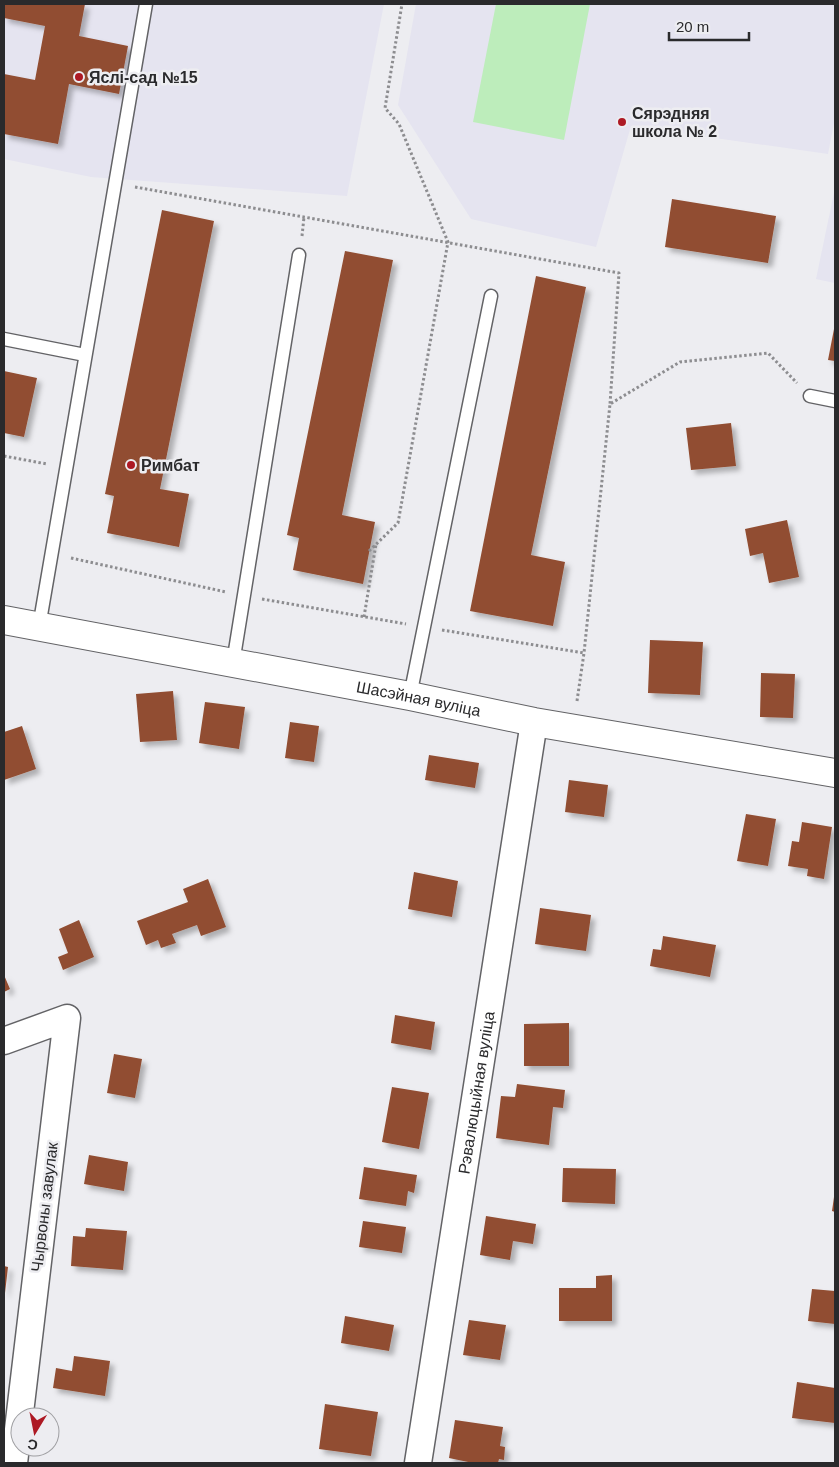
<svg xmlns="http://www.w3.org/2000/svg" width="839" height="1467" font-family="Helvetica,sans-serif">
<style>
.built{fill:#e5e4f0}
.green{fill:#bdedbb}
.building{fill:#914d31;filter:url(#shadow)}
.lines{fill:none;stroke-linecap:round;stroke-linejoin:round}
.service-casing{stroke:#636366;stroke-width:15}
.minor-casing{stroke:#636366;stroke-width:29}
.secondary-casing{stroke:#636366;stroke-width:30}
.path{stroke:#8d8d90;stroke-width:3;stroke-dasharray:2.5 2.5;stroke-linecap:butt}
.service{stroke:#fff;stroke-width:12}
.minor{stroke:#fff;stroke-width:26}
.secondary{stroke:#fff;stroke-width:28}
.poi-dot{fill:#ad1924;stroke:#ededf1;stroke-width:2}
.labels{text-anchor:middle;stroke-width:5;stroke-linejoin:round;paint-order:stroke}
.poi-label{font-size:16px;font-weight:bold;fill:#2a2a2c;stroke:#ededf1;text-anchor:start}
.street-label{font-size:16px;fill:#2a2a2c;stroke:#ededf1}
</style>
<defs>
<filter id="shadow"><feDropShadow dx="4.5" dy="4.5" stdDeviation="2.5" flood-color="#0004"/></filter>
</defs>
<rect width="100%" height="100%" fill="#ededf1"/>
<path class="built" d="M4 4H384L347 196 91 177 4 159Z
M416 4H835V118L828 154 631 126 596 247 471 219 398 105Z
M835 188V283L816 279Z"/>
<path class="green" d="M496 4H590L564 140 473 122Z"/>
<path class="building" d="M4 4H85L79 36 128 46 119 94 69 84 58 144 4 134V74L35 80 45 26 4 18Z
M672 199 776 216 768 263 665 247Z
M162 210 214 221 160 489 189 494 179 547 107 533 114 496 105 494Z
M345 251 393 260 342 515 375 522 363 584 293 570 299 538 287 535Z
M536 276 586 287 531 555 565 562 553 626 470 611Z
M834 329H835V361L828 360Z
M4 371 37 378 24 437 4 433Z
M731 423 736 466 691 470 686 428Z
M787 520 799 577 769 583 763 553 750 556 745 529Z
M650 640 703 642 700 695 648 693Z
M761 673 795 674 793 718 760 717Z
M173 691 177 740 140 742 136 694Z
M205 702 245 707 239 749 199 743Z
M290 722 319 726 314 762 285 758Z
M22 726 36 769 4 780V732Z
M429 755 479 763 475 788 425 780Z
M569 780 608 785 604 817 565 812Z
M746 814 776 819 768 866 737 861Z
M802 822 832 827 824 879 807 876 808 869 788 866 792 841 799 842Z
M414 872 458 881 452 917 408 909Z
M208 879 226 927 201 936 197 925 172 934 176 943 161 948 158 940 146 945 137 921 188 902 183 889Z
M540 908 591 915 586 951 535 944Z
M79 920 94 957 63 970 58 957 68 953 59 929Z
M663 936 716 945 710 977 650 966 653 949 661 950Z
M4 975 10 989 4 992Z
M395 1015 435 1022 431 1050 391 1043Z
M569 1023V1066H524V1024Z
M114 1054 142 1059 135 1098 107 1093Z
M517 1084 565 1090 563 1108 553 1107 549 1145 496 1138 501 1096 515 1097Z
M392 1087 429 1093 419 1149 382 1142Z
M89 1155 128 1162 124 1191 84 1184Z
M364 1167 417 1175 414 1193 408 1191 406 1206 359 1199Z
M563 1168 616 1169 615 1204 562 1202Z
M834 1197H835V1212L832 1211Z
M486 1216 536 1224 533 1244 513 1241 510 1260 480 1255Z
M363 1221 406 1227 402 1253 359 1247Z
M86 1228 127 1231 123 1270 71 1266 73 1236 85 1237Z
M4 1266 8 1267 5 1293H4Z
M612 1275V1321H559V1288H596V1276Z
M812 1289 835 1291V1324L808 1321Z
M345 1316 394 1325 389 1351 341 1343Z
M469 1320 506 1325 500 1360 463 1355Z
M74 1356 110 1361 105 1396 53 1388 56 1368 72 1371Z
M797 1382 835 1388V1423L792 1418Z
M325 1404 378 1412 371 1456 319 1449Z
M455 1420 503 1427 500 1446 505 1447 504 1460 499 1459 498 1463H473L449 1458Z"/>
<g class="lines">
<defs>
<path id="service" d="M4 339 85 355
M810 396 835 401
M39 627 146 4
M233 663 299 255
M410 696 491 296"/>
<g id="minor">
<path d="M4 1041 67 1018 14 1463"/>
<path id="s1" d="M418 1463 534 722"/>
</g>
<g id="secondary">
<path id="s2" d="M4 620 410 696 534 722 835 773"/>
</g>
</defs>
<use href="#service" class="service-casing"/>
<use href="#minor" class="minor-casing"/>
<use href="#secondary" class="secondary-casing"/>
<path class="path" d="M135 187 619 273 610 404
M302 236 304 217
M4 456 47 464
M369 551 398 523 448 242 399 124 385 108 402 4
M71 558 226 592
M262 599 406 624
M364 617 376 544
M442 630 584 653
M577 701 584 653 610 404 680 362 768 353 797 383"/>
<use href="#service" class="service"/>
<use href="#minor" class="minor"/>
<use href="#secondary" class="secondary"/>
</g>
<g class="poi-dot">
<circle cx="79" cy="77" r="5"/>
<circle cx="622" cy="122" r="5"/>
<circle cx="131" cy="465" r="5"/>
</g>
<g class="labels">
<g class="poi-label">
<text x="89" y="83">Яслі-сад №15</text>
<text x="632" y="119">Сярэдняя<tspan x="632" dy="18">школа № 2</tspan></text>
<text x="141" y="471">Римбат</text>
</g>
<g class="street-label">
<text dy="6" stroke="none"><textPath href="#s2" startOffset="422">Шасэйная вуліца</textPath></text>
<text dy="6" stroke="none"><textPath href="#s1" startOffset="375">Рэвалюцыйная вуліца</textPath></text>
<text transform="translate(44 1207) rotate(-83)" y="6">Чырвоны завулак</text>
</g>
</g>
<rect width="839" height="1467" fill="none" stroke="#2a2a2c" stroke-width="10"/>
<g transform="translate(35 1432) rotate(190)"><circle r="24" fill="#ededf1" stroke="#9f9fa2"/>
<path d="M0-4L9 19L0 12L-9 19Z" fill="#ad1924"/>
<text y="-8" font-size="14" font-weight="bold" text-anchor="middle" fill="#2a2a2c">С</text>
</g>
<path d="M669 32v8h80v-8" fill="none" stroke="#2a2a2c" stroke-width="2.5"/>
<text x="676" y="32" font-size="15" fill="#2a2a2c" stroke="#ededf1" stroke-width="4" paint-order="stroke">20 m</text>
</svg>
